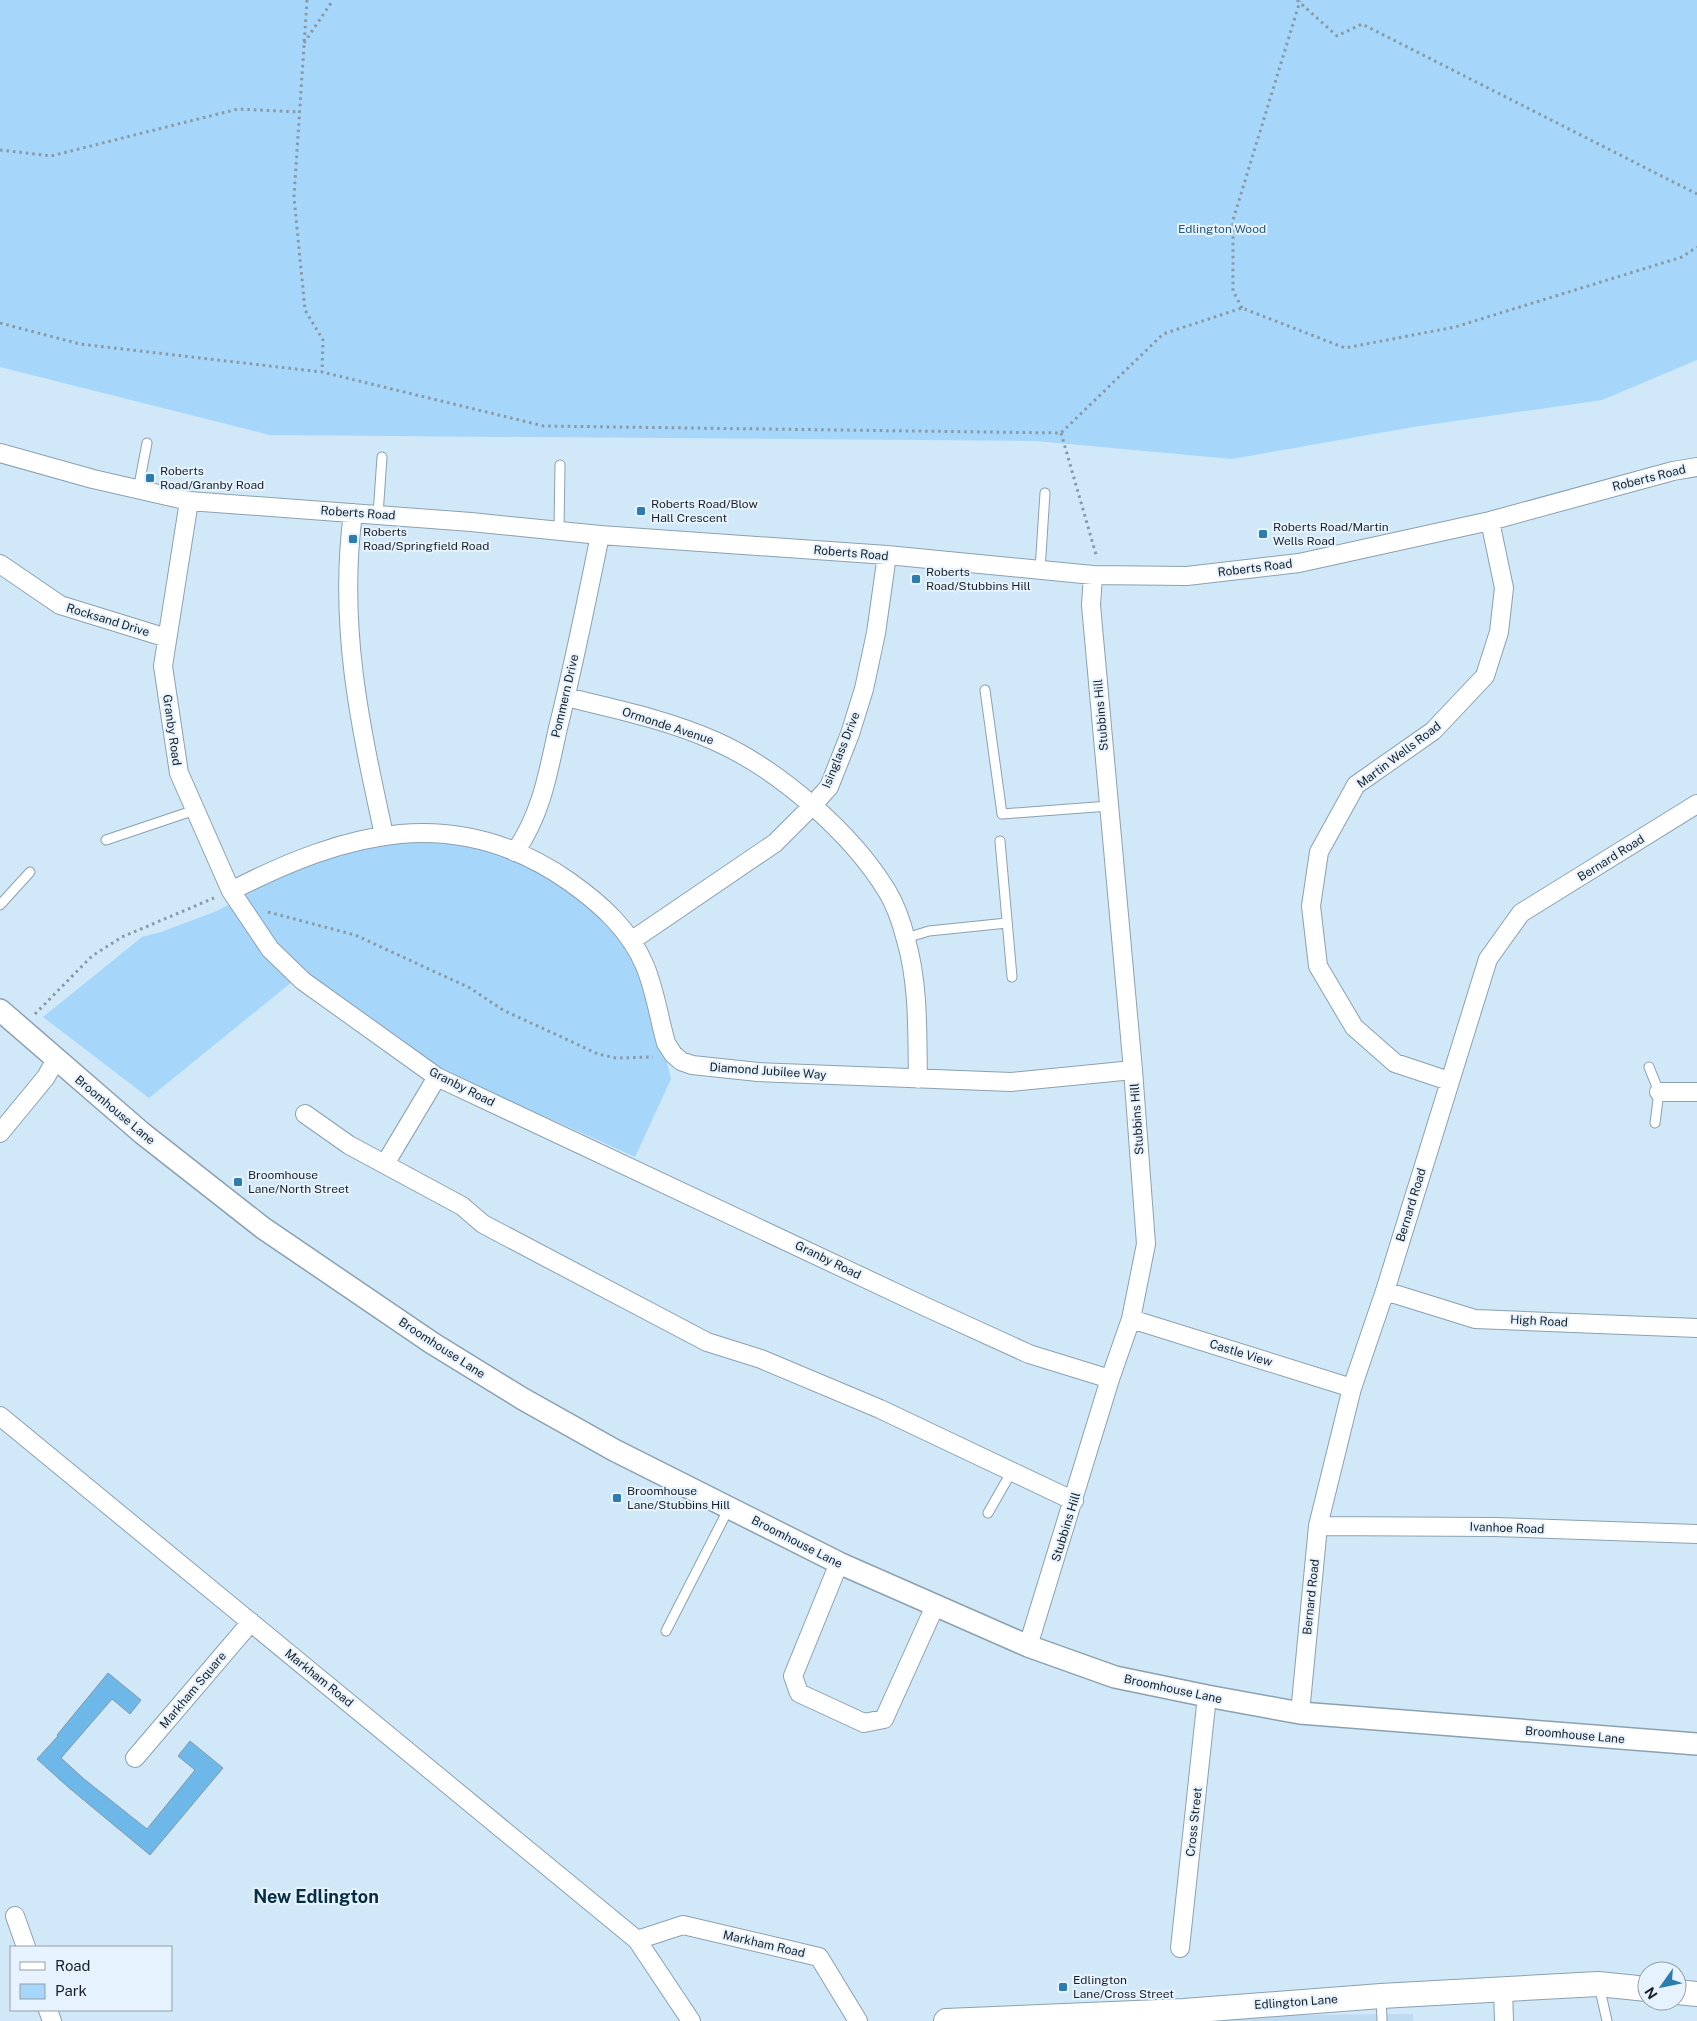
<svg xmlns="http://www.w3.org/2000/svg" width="1697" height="2021" font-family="'Public Sans',sans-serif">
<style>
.built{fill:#bedbf1}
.green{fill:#a6d6f9}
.building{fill:#6eb7e9;stroke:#8398a8}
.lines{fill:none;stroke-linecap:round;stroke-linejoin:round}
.service-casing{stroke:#8ba1b1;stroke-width:11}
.minor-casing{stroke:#8ba1b1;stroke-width:20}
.tertiary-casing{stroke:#8ba1b1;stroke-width:24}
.secondary-casing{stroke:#8ba1b1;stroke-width:26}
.path{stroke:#8899a5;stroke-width:3;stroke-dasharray:2.5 4;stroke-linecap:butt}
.service{stroke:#fff;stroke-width:9}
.minor{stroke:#fff;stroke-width:18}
.tertiary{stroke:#fff;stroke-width:21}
.secondary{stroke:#fff;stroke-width:24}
.poi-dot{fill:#2c7dae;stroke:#e6f3fe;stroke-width:2}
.labels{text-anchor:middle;stroke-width:4;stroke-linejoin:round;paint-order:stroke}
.park-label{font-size:12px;fill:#24597b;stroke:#e6f3fe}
.poi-label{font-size:12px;fill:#192127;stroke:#e6f3fe;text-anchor:start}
.street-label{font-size:12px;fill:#192127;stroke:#e6f3fe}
.district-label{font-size:18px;font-weight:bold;fill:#062e45;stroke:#e6f3fe}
</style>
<rect width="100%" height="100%" fill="#d1e8f9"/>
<path class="built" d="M1413 2014V2021H1199L1200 2016Z"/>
<path class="green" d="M0 0H1697V360L1602 400 1413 427 1232 459 1036 441 270 435 0 367Z
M385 840H423L471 844 507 856 538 871 601 910 644 965 671 1079 635 1157 442 1070 304 972 149 1098 43 1017 142 937 161 932 217 911 261 887 313 863Z"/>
<path class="building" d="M108 1673 141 1700 130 1714 112 1699 61 1758 84 1779 147 1829 195 1770 178 1756 190 1741 223 1768 150 1855 68 1787 37 1759 58 1736 57 1735Z"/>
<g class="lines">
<defs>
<path id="service" d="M138 490 147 443
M378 515 382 457
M559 529 560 465
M1040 570 1045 493
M985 690 1002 814 1109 806
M106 840 195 810
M1000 841 1012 977
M0 905 30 872
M906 938 929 931 1007 923
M1649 1067 1659 1092 1655 1123
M988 1513 1012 1471
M666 1631 729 1508
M1599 1985 1607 2021
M1381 1996 1382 2021"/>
<path id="minor" d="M0 453 93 479 189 501 471 522 600 535 887 555 1093 575 1187 576 1299 563 1490 521 1673 471 1697 467
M189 501 163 666 179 773 231 891 270 949 303 981 437 1077 926 1307 1029 1354 1110 1379
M353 513C338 626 360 725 384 835
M0 564 60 605 167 638
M566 697C616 709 668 720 715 741 778 769 851 832 887 891 895 904 902 924 906 940 919 985 917 1032 918 1079
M515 852C542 813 548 773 558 728 574 664 587 599 600 535
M231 891C346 832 455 801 570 882 601 904 630 930 645 966 655 990 659 1018 666 1043L673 1054 681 1061 692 1065 758 1072 1011 1082 1133 1070
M631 941 775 843 812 806 829 787 850 734 864 689 876 633 887 555
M1449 1081 1395 1063 1354 1027 1318 966 1311 906 1319 852 1356 785 1433 731 1485 676 1499 632 1504 588 1490 521
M1659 1092H1697
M305 1114 349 1145 462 1206 483 1224 707 1342 761 1359 880 1409 1074 1501
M0 1133 46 1077 56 1059
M385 1164 437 1077
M1385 1291 1475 1319 1697 1328
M1131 1319 1352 1388
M0 1416 637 1940 691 2021
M1318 1526 1494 1527 1697 1534
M839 1563 793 1676 799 1693 864 1723 884 1719 935 1606
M1028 1646 1110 1379 1131 1319 1146 1244 1133 1070 1091 605 1093 575
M1300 1713 1318 1526 1352 1388 1385 1291 1488 959 1521 913 1697 804
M135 1758 251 1622
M15 1916 26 1947
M637 1940 683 1925 819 1957 858 2021
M1180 1948 1207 1696
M1503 1989 1504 2021
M48 2010 52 2021"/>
<path id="tertiary" d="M0 1010 142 1133 263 1228 432 1343 523 1399 614 1450 839 1563 1028 1646 1115 1677 1207 1696 1300 1713 1697 1744"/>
<path id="secondary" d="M1677 1992 1697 1994
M946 2021 1184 2011 1381 1996 1598 1984 1647 1989"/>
</defs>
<use href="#service" class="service-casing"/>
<use href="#minor" class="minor-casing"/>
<use href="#tertiary" class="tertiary-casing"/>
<use href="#secondary" class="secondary-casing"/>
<path class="path" d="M307 0 294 197 305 310 323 340 322 372
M1297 0 1337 36 1362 24 1697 194
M304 43 333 0
M0 150 51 156 238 109 300 112
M1242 308 1233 291V220L1300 1
M0 323 80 344 322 372 544 426 1061 433 1163 334 1242 308 1345 348 1455 327 1682 257 1697 247
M1061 433 1097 558
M268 912 355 935 470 988 503 1010 598 1054 616 1058 653 1057
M35 1014 92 956 122 937 214 898"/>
<use href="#service" class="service"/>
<use href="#minor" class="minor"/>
<use href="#tertiary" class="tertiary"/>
<use href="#secondary" class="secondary"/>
</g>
<g class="poi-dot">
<rect x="145" y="473" width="10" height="10" rx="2.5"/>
<rect x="636" y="506" width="10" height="10" rx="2.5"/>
<rect x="1258" y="529" width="10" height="10" rx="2.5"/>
<rect x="348" y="534" width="10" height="10" rx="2.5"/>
<rect x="911" y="574" width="10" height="10" rx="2.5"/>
<rect x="233" y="1177" width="10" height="10" rx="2.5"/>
<rect x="612" y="1493" width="10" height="10" rx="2.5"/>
<rect x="1058" y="1982" width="10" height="10" rx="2.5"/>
</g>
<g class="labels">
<g class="park-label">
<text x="1222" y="233">Edlington Wood</text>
</g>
<g class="poi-label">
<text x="160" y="475">Roberts<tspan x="160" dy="14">Road/Granby Road</tspan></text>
<text x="651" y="508">Roberts Road/Blow<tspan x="651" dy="14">Hall Crescent</tspan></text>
<text x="1273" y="531">Roberts Road/Martin<tspan x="1273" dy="14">Wells Road</tspan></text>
<text x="363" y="536">Roberts<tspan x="363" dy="14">Road/Springfield Road</tspan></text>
<text x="926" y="576">Roberts<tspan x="926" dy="14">Road/Stubbins Hill</tspan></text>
<text x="248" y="1179">Broomhouse<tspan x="248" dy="14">Lane/North Street</tspan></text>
<text x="627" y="1495">Broomhouse<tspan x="627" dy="14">Lane/Stubbins Hill</tspan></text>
<text x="1073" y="1984">Edlington<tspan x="1073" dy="14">Lane/Cross Street</tspan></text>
</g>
<g class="street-label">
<text transform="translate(1649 478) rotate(-14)" y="4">Roberts Road</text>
<text transform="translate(358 513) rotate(4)" y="4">Roberts Road</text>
<text transform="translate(851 553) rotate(5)" y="4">Roberts Road</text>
<text transform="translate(1255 568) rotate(-7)" y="4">Roberts Road</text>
<text transform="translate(108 620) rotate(17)" y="4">Rocksand Drive</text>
<text transform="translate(565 696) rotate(-77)" y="4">Pommern Drive</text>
<text transform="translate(1101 715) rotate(-95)" y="4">Stubbins Hill</text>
<text transform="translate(668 726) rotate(18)" y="4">Ormonde Avenue</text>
<text transform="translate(172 730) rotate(82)" y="4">Granby Road</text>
<text transform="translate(841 750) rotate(-68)" y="4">Isinglass Drive</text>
<text transform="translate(1399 755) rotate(-37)" y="4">Martin Wells Road</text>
<text transform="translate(1611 858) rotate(-32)" y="4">Bernard Road</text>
<text transform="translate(768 1071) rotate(4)" y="4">Diamond Jubilee Way</text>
<text transform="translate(462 1087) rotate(27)" y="4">Granby Road</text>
<text transform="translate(115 1110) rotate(40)" y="4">Broomhouse Lane</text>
<text transform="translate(1137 1119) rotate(-94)" y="4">Stubbins Hill</text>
<text transform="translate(1411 1205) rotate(-73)" y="4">Bernard Road</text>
<text transform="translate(828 1260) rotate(26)" y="4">Granby Road</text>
<text transform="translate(1539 1321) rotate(3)" y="4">High Road</text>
<text transform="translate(442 1348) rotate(33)" y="4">Broomhouse Lane</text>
<text transform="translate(1241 1353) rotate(17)" y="4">Castle View</text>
<text transform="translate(1066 1527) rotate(-73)" y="4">Stubbins Hill</text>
<text transform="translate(1507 1528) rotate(2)" y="4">Ivanhoe Road</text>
<text transform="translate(797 1542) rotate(27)" y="4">Broomhouse Lane</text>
<text transform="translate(1311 1597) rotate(-84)" y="4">Bernard Road</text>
<text transform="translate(319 1678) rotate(39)" y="4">Markham Road</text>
<text transform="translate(1173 1689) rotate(12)" y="4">Broomhouse Lane</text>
<text transform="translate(193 1690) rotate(-50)" y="4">Markham Square</text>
<text transform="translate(1575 1735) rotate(5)" y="4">Broomhouse Lane</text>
<text transform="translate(1194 1822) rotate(-84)" y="4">Cross Street</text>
<text transform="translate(764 1944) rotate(13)" y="4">Markham Road</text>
<text transform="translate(1296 2002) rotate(-4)" y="4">Edlington Lane</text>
</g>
<g class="district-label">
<text x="316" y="1903">New Edlington</text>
</g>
</g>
<rect x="10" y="1946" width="162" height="65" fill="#e6f3fe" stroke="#949fa8"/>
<rect x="20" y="1962" width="25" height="8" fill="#ffffff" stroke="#949fa8"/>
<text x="55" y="1971" font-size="15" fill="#192127">Road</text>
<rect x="20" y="1984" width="25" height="15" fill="#a6d6f9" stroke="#949fa8"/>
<text x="55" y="1996" font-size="15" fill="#192127">Park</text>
<g transform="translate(1662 1986) rotate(237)"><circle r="24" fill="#e6f3fe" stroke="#949fa8"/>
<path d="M0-4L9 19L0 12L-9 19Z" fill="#2c7dae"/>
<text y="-8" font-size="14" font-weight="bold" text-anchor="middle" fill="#192127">N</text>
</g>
</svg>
